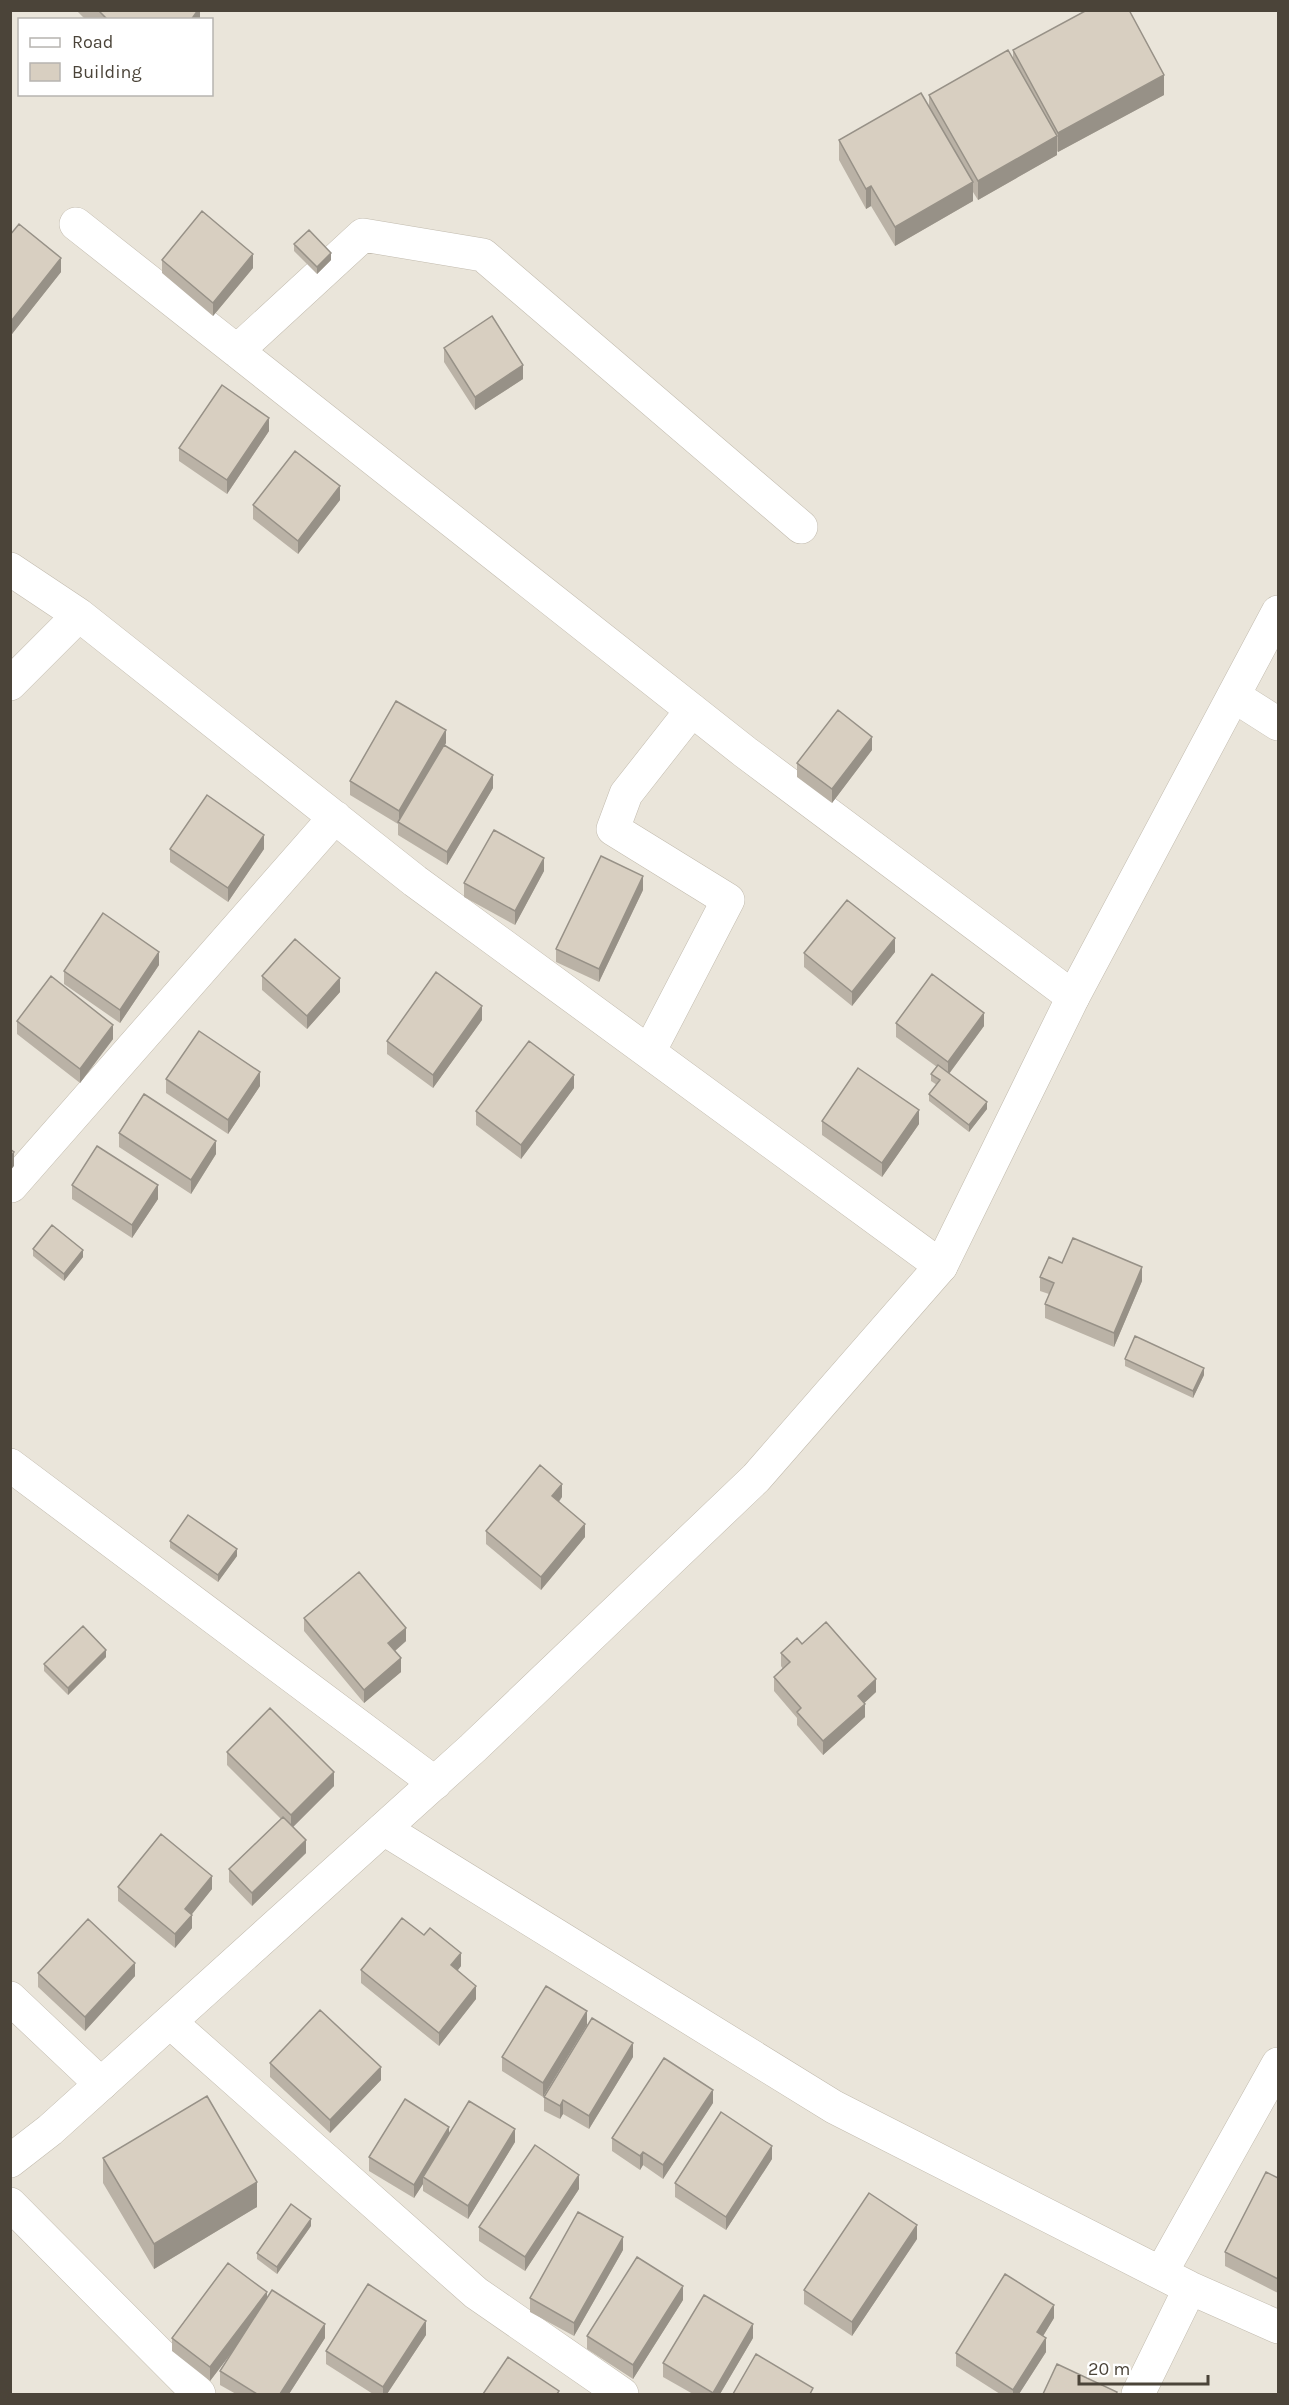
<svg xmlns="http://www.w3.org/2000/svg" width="1289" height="2405" font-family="Karla,sans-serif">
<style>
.residential{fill:#eae5da;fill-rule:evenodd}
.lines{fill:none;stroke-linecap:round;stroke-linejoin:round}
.minor-casing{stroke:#c2bbae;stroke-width:34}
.tertiary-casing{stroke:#c2bbae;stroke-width:34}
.minor{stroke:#fff;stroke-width:33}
.tertiary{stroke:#fff;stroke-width:33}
.wall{fill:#bab2a6}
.shaded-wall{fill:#979187}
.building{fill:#d8cfc1;stroke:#979187;stroke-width:1.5}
</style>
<rect width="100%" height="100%" fill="#f6f3ec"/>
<path class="residential" d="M11 11H1278V2394H11ZM20 20H212V94H20Z"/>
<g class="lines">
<defs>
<path id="minor" d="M76 224 745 752 1073 997
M237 351 363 235 483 255 801 527
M10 569 79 615 415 881 941 1266
M10 684 79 615
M1234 696 1278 724
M649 1052 728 900 613 829 626 794 692 710
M11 1186 335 817
M10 1465 435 1783
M384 1829 834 2107 1190 2288 1278 2327
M10 1998 101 2084
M170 2022 476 2293 622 2394
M10 2204 199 2394
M1161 2273 1278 2064
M1138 2394 1190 2288"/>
<path id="tertiary" d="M10 2161 50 2130 473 1748 756 1478 941 1266 1073 997 1278 612"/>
</defs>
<use href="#minor" class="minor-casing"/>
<use href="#tertiary" class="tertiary-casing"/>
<use href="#minor" class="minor"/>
<use href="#tertiary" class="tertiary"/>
</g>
<path class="wall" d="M76 10H200V20H86Z
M1013 50 1164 95 1058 152 1057 151V155L978 200 973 192V201L895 246 871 206 866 209 839 160V140L929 106V95L1013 59Z
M10 235 61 272 12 334 10 332Z
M294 244 331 260 317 274 294 251Z
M162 260 253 268 213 316 162 273Z
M444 348 523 379 475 410 444 362Z
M269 431 227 494 179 461V448Z
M340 500 298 554 253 519V505Z
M446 743 445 745 493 788 447 865 398 835V824L350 795V781Z
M872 750 832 803 797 777V763Z
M170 849H264L228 902 170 862Z
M544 871 515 925 464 897V883Z
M643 890 599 982 556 962V949Z
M895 952 852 1006 804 967V953Z
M159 965 120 1023 64 984V971Z
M262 976 340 992 307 1029 262 990Z
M482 1020 433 1088 387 1054V1041Z
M17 1021 113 1039 80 1083 17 1034Z
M896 1023 984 1026 949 1074 987 1109 969 1132 929 1101V1094L937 1085 931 1081V1074L937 1067 896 1037Z
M166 1079 260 1086 228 1134 166 1093Z
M574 1088 521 1159 476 1125V1111Z
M822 1121 919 1124 882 1177 822 1135Z
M119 1133 216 1154 191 1194 119 1147Z
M72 1185 158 1199 132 1238 72 1199Z
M33 1249 83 1257 64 1281 33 1256Z
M1062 1263 1142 1281 1114 1347 1045 1318V1304L1049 1294 1040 1291V1277Z
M1125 1359 1204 1375 1193 1398 1125 1366Z
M562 1497 559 1502 585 1537 541 1590 486 1544V1531Z
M170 1541 237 1556 218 1582 170 1548Z
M304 1618 406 1641 395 1651 401 1672 364 1703 304 1631Z
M802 1644 876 1692 864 1703 865 1717 823 1755 797 1725V1718L774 1691V1677L783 1669 781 1666V1653Z
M106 1657 68 1695 44 1671V1664Z
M227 1752 334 1786 293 1827 306 1853 252 1906 229 1882V1869L281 1819 227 1765Z
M118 1887 212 1889 191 1914 192 1928 175 1948 118 1901Z
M461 1966 457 1971 476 1999 439 2046 361 1983V1970Z
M38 1973 135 1976 85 2031 38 1987Z
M587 2025 543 2097 502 2071V2057Z
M633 2057 589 2129 563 2114 560 2119 544 2111V2097Z
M270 2063 381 2080 330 2133 270 2077Z
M713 2103 663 2179 643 2165 640 2170 612 2151V2138Z
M449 2134 515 2142 468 2219 423 2191V2184L414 2198 369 2171V2157Z
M103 2158 257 2207 154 2269 103 2183Z
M772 2159 726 2230 675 2197V2183Z
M1278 2178V2293L1225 2266V2252Z
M579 2189 525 2271 479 2241V2227Z
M311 2226 277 2274 257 2259V2253Z
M917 2239 852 2336 804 2304V2290Z
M623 2250 574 2336 530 2312V2298Z
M267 2298 325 2338 289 2394H236L220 2385V2371L235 2348 210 2381 172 2351V2338Z
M683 2300 633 2379 587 2349V2336Z
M1054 2318 1043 2336 1046 2352 1019 2394H1000L956 2366V2353Z
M426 2335 387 2394H373L326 2364V2351Z
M753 2338 720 2394H693L663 2377V2363Z"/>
<path class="shaded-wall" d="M198 10H200V20H191Z
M1164 75V95L1058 152V133Z
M1057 136V155L978 200V181Z
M973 182V201L895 246V227Z
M871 186V206L866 209V189Z
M331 253V260L317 274V267Z
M253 254V268L213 316V303Z
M61 258V272L12 334V320Z
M523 365V379L475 410V397Z
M269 418V431L227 494V480Z
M340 486V500L298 554V541Z
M446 730V743L400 823 399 822V811Z
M872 737V750L832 803V789Z
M493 775V788L447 865V852Z
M264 835V849L228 902V888Z
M544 858V871L515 925V911Z
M643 876V890L599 982V969Z
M895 938V952L852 1006V992Z
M159 952V965L120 1023V1010Z
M340 978V992L307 1029V1016Z
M482 1006V1020L433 1088V1075Z
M984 1013V1026L948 1075V1062Z
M113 1025V1039L80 1083V1069Z
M260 1072V1086L228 1134V1120Z
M574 1075V1088L521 1159V1145Z
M987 1102V1109L969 1132V1125Z
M919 1110V1124L882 1177V1163Z
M216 1141V1154L191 1194V1180Z
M14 1152V1166L10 1171V1158Z
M158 1185V1199L132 1238V1225Z
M83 1250V1257L64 1281V1274Z
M1142 1267V1281L1114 1347V1333Z
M1204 1368V1375L1193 1398V1391Z
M562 1484V1497L552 1510V1496Z
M585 1524V1537L541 1590V1577Z
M237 1549V1556L218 1582V1575Z
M406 1628V1641L388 1657V1643Z
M106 1650V1657L68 1695V1688Z
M401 1658V1672L364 1703V1690Z
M876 1679V1692L858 1709V1696Z
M865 1704V1717L823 1755V1741Z
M334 1772V1786L291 1829V1815Z
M306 1840V1853L252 1906V1893Z
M212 1876V1889L185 1923V1909Z
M192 1915V1928L175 1948V1934Z
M461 1953V1966L451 1979V1965Z
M135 1963V1976L85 2031V2017Z
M476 1986V1999L439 2046V2033Z
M587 2011V2025L543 2097V2083Z
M633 2043V2057L589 2129V2116Z
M12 2065V2079L10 2081V2067Z
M381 2067V2080L330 2133V2120Z
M713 2090V2103L663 2179V2165Z
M563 2100V2114L560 2119V2106Z
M449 2127V2140L423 2177V2184L414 2198V2185Z
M515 2129V2142L468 2219V2206Z
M772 2146V2159L726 2230V2217Z
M643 2152V2165L640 2170V2156Z
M579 2175V2189L525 2271V2257Z
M257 2182V2207L154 2269V2244Z
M311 2219V2226L277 2274V2267Z
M917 2225V2239L852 2336V2322Z
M623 2237V2250L574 2336V2323Z
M683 2286V2300L633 2379V2365Z
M267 2292V2306L210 2381V2367Z
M1054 2305V2318L1037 2346V2332Z
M426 2321V2335L387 2394H383V2387Z
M325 2324V2338L289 2394H280Z
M753 2324V2338L720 2394H713V2393Z
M1046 2338V2352L1019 2394H1013V2390Z"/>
<path class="building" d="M98 10H198L191 20H108Z
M1087 10H1129L1164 75 1058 133 1013 50Z
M1008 50 1057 136 978 181 929 95Z
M921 93 973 182 895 227 871 186 866 189 839 140Z
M202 211 253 254 213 303 162 260Z
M19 224 61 258 12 320 10 319V235Z
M309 230 331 253 317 267 294 244Z
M492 316 523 365 475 397 444 348Z
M222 385 269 418 227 480 179 448Z
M295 451 340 486 298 541 253 505Z
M396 701 446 730 399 811 350 781Z
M838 710 872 737 832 789 797 763Z
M444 745 493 775 447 852 398 822Z
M207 795 264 835 228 888 170 849Z
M494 830 544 858 515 911 464 883Z
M601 856 643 876 599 969 556 949Z
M847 900 895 938 852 992 804 953Z
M103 913 159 952 120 1010 64 971Z
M295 939 340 978 307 1016 262 976Z
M436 972 482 1006 433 1075 387 1041Z
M932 974 984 1013 948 1062 896 1023Z
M51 976 113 1025 80 1069 17 1021Z
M199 1031 260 1072 228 1120 166 1079Z
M529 1041 574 1075 521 1145 476 1111Z
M938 1065 987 1102 969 1125 929 1094 940 1080 931 1074Z
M858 1068 919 1110 882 1163 822 1121Z
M144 1094 216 1141 191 1180 119 1133Z
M97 1146 158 1185 132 1225 72 1185Z
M10 1149 14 1152 10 1158Z
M52 1225 83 1250 64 1274 33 1249Z
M1073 1238 1142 1267 1114 1333 1045 1304 1054 1283 1040 1277 1049 1257 1062 1263Z
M1135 1336 1204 1368 1193 1391 1125 1359Z
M540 1465 562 1484 552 1496 585 1524 541 1577 486 1531Z
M188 1515 237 1549 218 1575 170 1541Z
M359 1572 406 1628 388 1643 401 1658 364 1690 304 1618Z
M826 1622 876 1679 858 1696 865 1704 823 1741 797 1712 801 1708 774 1677 790 1662 781 1653 797 1638 802 1644Z
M83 1626 106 1650 68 1688 44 1664Z
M270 1708 334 1772 291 1815 227 1752Z
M283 1817 306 1840 252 1893 229 1869Z
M161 1834 212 1876 185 1909 192 1915 175 1934 118 1887Z
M402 1918 424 1935 430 1928 461 1953 451 1965 476 1986 439 2033 361 1970Z
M88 1919 135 1963 85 2017 38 1973Z
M546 1986 587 2011 543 2083 502 2057Z
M320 2010 381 2067 330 2120 270 2063Z
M592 2018 633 2043 589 2116 563 2100 560 2106 544 2097Z
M664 2058 713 2090 663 2165 643 2152 640 2156 612 2138Z
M207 2096 257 2182 154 2244 103 2158Z
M405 2099 449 2127 414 2185 369 2157Z
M469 2101 515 2129 468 2206 423 2177Z
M721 2112 772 2146 726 2217 675 2183Z
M535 2145 579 2175 525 2257 479 2227Z
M1266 2172 1278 2178V2279L1225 2252Z
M869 2193 917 2225 852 2322 804 2290Z
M291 2204 311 2219 277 2267 257 2253Z
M578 2212 623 2237 574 2323 530 2298Z
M637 2257 683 2286 633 2365 587 2336Z
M228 2263 267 2292 210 2367 172 2338Z
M1005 2274 1054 2305 1037 2332 1046 2338 1013 2390 956 2353Z
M368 2284 426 2321 383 2387 326 2351Z
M272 2290 325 2324 280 2394H257L220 2371Z
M704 2295 753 2324 713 2393 663 2363Z
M756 2354 813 2388 810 2394H733Z
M508 2357 559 2391 557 2394H483Z
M1057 2364 1117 2392 1116 2394H1043Z"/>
<rect width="1289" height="2405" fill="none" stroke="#4b4439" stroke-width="24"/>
<rect x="18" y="18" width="195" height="78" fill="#ffffff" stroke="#b7b4b0" stroke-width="1.5"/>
<rect x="30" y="38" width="30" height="9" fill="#ffffff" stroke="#b7b4b0" stroke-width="1.5"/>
<text x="72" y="48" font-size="18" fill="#4b4439">Road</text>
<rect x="30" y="63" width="30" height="18" fill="#d8cfc1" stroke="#b7b4b0" stroke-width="1.5"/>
<text x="72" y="78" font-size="18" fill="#4b4439">Building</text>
<path d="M1079 2375v9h129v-9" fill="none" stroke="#4b4439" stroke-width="3"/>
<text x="1088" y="2375" font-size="18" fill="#4b4439" stroke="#ffffff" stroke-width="4.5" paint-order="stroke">20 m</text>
</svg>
